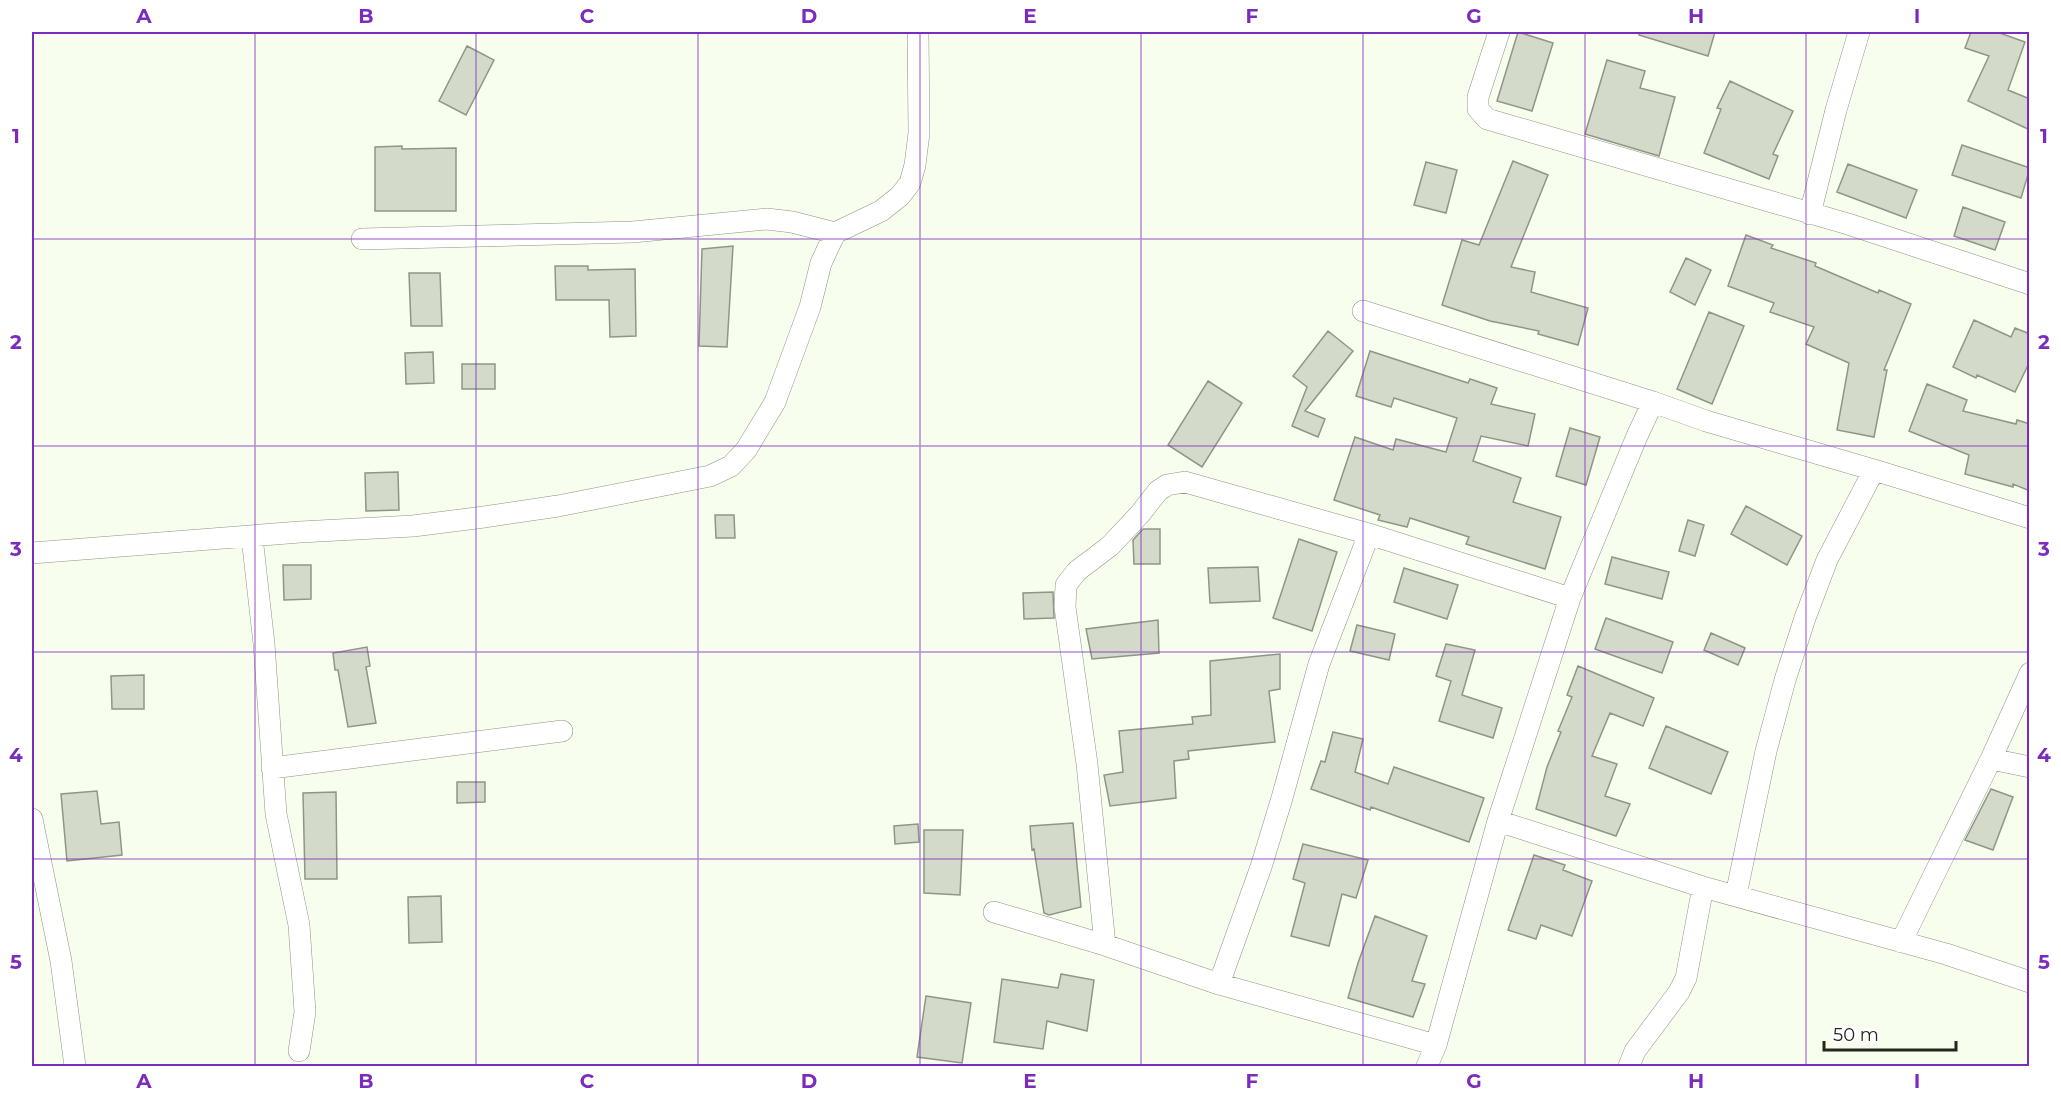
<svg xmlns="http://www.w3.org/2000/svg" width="2061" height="1098" font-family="Montserrat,sans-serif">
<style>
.building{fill:#d3dac9;stroke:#8f9686;stroke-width:1.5}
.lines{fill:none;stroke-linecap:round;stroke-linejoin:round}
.street-casing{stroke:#8d9484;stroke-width:22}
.street{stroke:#fff;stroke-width:21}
.grid{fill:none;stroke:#7b2cbf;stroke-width:1.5;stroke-opacity:0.55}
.neatline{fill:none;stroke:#7b2cbf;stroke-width:2}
.grid-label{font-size:20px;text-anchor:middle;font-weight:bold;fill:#7b2cbf}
</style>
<rect width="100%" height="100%" fill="#f7feed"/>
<path class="building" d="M1518 32 1553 43 1532 111 1497 101Z
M1640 32H1715L1708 56 1639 35Z
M1971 32H1997L2025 42 2008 90 2030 99V130L1968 101 1989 56 1965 48Z
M467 46 494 60 466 115 439 101Z
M1607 60 1645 71 1640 88 1675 97 1659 156 1585 134Z
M1730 81 1793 111 1773 154 1778 156 1769 179 1704 153 1721 109 1717 108Z
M1962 145 2030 168 2021 198 1952 175Z
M402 146V149L456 148V211H375V147Z
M1513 161 1548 175 1511 267 1535 272 1531 292 1588 308 1578 345 1538 334 1539 331 1490 321 1442 305 1462 240 1479 245Z
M1426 162 1457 170 1446 213 1414 205Z
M1848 164 1917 190 1906 218 1837 192Z
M1963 207 2005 222 1995 250 1954 236Z
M1746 235 1773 245 1771 248 1816 263 1815 266 1878 293 1879 290 1911 304 1884 370H1887L1874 437 1837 430 1849 363 1806 344 1814 327 1770 312 1774 303 1728 286Z
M733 246 727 347 699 346 702 249Z
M1686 258 1711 270 1695 305 1670 292Z
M555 266H588V270L635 269 636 336 610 337 609 300H556Z
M409 273H440L442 326H411Z
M1709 312 1744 326 1712 404 1677 389Z
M1974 320 2011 337 2015 328 2030 334V361L2015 392 1977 375 1976 378 1953 367Z
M1328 331 1353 351 1305 411 1325 419 1318 437 1292 426 1307 387 1293 376Z
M1370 351 1468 383 1470 379 1497 388 1491 404 1535 414 1528 446 1481 436 1473 461 1521 478 1513 502 1561 517 1545 569 1466 544 1469 537 1410 518 1407 527 1378 520 1380 515 1334 500 1355 437 1393 450 1396 439 1446 452 1457 418 1394 398 1391 407 1356 396Z
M433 352 434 383 406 384 405 353Z
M462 364H495V389H462Z
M1208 381 1242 403 1202 467 1168 445Z
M1927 384 1967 400 1963 411 2016 424 2017 420 2030 424V491L2013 484V487L1965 474 1969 455 1909 431Z
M1570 428 1600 437 1586 485 1556 476Z
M398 472 399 510 366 511 365 473Z
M1746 506 1802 536 1787 565 1731 534Z
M715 515H734L735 538H716Z
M1688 520 1704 525 1695 556 1679 551Z
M1143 529H1160V564H1134L1133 540Z
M1299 539 1337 552 1312 631 1273 618Z
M1612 557 1669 572 1662 599 1605 584Z
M283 565H311V599L284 600Z
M1258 567 1260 601 1210 603 1208 568Z
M1404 568 1458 585 1447 619 1394 602Z
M1053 592 1054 618 1024 619 1023 593Z
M1606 618 1673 642 1662 673 1595 649Z
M1158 620 1159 653 1092 659 1086 629Z
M1357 625 1395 634 1389 660 1350 651Z
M1711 633 1745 648 1738 665 1704 650Z
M1446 644 1475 650 1462 695 1502 708 1493 738 1439 721 1451 681 1436 676Z
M367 647 370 666 366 667 376 723 348 727 338 670H335L333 653Z
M1280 654V689L1269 691 1275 742 1188 751 1189 759 1174 761 1176 798 1110 806 1104 775 1123 772 1119 731 1193 724 1192 717 1211 715 1210 661Z
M1578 666 1654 698 1643 726 1610 713 1592 756 1617 764 1605 796 1630 804 1616 836 1536 809 1547 767 1561 732 1558 731 1572 697 1567 695Z
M144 675V709H112L111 676Z
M1666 726 1728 752 1711 794 1649 768Z
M1333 732 1363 739 1355 772 1388 784 1394 767 1484 798 1469 842 1371 807 1370 810 1311 789 1321 761 1325 762Z
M457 782H485V802L457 803Z
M1991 789 2013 797 1993 850 1965 840Z
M97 791 101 824 119 822 122 855 67 861 61 794Z
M336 792 337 879H305L303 793Z
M1073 823 1081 907 1049 915 1044 913 1034 849 1032 850 1030 826Z
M918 824 919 842 895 844 894 826Z
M924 830H963L960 895 924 893Z
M1303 844 1368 860 1356 898 1342 894 1329 946 1291 936 1305 883 1293 879Z
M1534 855 1565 865 1563 870 1592 881 1572 936 1541 925 1536 939 1508 930Z
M441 896 442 942 409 943 408 897Z
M1375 916 1427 936 1412 981 1425 984 1413 1017 1348 998 1358 963Z
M1061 974 1094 980 1087 1031 1047 1021 1043 1049 994 1042 1002 979 1058 988Z
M926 996 971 1003 962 1063 917 1057Z"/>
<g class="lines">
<defs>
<path id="street" d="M1499 32 1478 97V109L1487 119 1848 224 2030 284
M1810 214 1836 110 1859 32
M362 239 633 232 767 219 792 222 835 233 881 211 900 196 910 183 915 165 919 133 918 32
M1363 311 1653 402 1706 421 1874 470 1827 560 1805 618 1785 680 1766 751 1736 895
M1874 470 2030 518
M252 537 264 644 276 814 299 925 305 1012 299 1051
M32 553 300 532 413 526 484 517 558 506 710 476 731 466 746 450 775 402 810 307 821 263 835 233
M1991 759 2030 767
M272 768 562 731
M32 819 61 961 75 1066
M1498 821 1703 887 1946 954 2030 982
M994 912 1105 945 1219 984 1436 1045
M1901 942 1991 759 2030 673
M1105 945 1087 764 1065 607 1066 585 1077 571 1110 546 1140 514 1158 491 1167 485 1185 482 1369 534 1570 598
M1219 984 1261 867 1282 798 1319 664 1369 534
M1427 1066 1436 1045 1498 821 1570 598 1637 436 1653 402
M1629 1066 1635 1051 1679 992 1686 978 1703 887"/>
</defs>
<use href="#street" class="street-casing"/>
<use href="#street" class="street"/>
</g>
<path class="grid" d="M255 32V1066M476 32V1066M698 32V1066M920 32V1066M1141 32V1066M1363 32V1066M1585 32V1066M1806 32V1066M32 239H2030M32 446H2030M32 652H2030M32 859H2030"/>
<rect width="2061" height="1098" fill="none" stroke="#ffffff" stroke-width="66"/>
<path d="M1824 1041v9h132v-9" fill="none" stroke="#242620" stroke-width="3"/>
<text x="1833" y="1041" font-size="18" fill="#242620" stroke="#ffffff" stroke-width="4.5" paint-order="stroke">50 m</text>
<rect x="33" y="33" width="1995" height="1032" class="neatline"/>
<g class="grid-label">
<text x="144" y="23">A</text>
<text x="366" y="23">B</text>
<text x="587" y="23">C</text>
<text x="809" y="23">D</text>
<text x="1030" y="23">E</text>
<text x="1252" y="23">F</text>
<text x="1474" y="23">G</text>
<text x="1696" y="23">H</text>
<text x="1917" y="23">I</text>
<text x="16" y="143">1</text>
<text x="2044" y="143">1</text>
<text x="16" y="349">2</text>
<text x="2044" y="349">2</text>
<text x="16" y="556">3</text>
<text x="2044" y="556">3</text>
<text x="16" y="762">4</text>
<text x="2044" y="762">4</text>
<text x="16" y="969">5</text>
<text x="2044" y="969">5</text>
<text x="144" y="1088">A</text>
<text x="366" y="1088">B</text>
<text x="587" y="1088">C</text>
<text x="809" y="1088">D</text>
<text x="1030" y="1088">E</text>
<text x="1252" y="1088">F</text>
<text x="1474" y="1088">G</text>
<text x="1696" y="1088">H</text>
<text x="1917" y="1088">I</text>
</g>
</svg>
